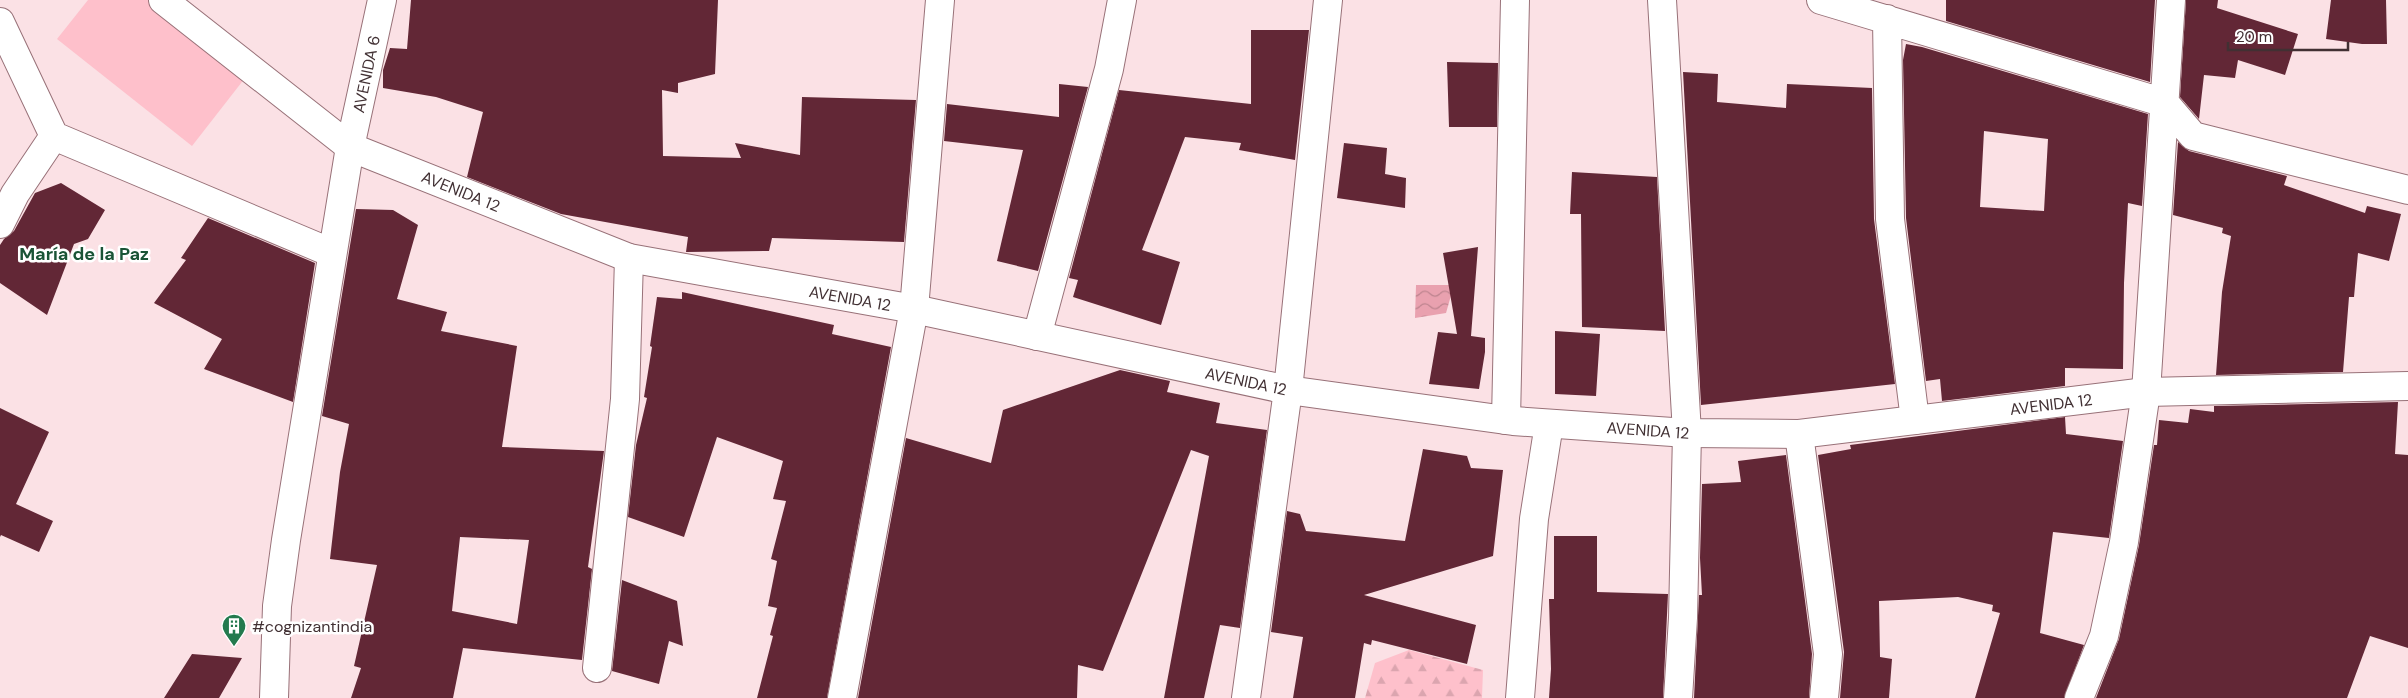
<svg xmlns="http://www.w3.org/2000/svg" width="2408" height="698" font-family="'DM Sans',sans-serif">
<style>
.grass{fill:#fec0cb}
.forest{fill:url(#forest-firs)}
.water{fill:url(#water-waves)}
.building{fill:#622736;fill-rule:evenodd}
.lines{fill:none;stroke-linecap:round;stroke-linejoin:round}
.street-casing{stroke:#987178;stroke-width:30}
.secondary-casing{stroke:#987178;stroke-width:30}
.street{stroke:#fff;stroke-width:28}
.secondary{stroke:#fff;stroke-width:28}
.labels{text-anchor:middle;stroke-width:5;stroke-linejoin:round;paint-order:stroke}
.street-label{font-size:16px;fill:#413033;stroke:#fff}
.poi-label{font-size:16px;fill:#413033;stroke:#fff;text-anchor:start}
.neighbourhood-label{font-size:18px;font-weight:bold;fill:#1a5436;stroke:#fff}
</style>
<defs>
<pattern id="forest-firs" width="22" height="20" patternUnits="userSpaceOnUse" patternTransform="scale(1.25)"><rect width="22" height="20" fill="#fec0cb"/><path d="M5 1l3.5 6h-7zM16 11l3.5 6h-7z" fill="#dba5af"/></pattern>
<pattern id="water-waves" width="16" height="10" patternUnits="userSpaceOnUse" patternTransform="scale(1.25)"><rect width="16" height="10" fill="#e9a1af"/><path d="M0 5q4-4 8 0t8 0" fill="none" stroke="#be848f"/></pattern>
</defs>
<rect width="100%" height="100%" fill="#fbe1e5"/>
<path class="grass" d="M88 0H165L252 69 192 146 57 39Z"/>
<path class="forest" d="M1409 650 1483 670 1482 698H1365L1375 663Z"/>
<path class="water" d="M1416 285H1454L1446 313 1415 318Z"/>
<path class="building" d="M411 0H718L715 74 678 83V93L662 90 663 156 741 158 735 143 800 155 802 97 916 100 904 242 772 238 769 251 686 252 688 237 561 214 467 177 483 112 436 97 383 88V70L390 48 407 49Z
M1946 0H2155L2150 82 1946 21Z
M2186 0H2218L2217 8 2298 34 2285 75 2238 60 2235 78 2204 75 2199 119 2180 97Z
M2331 0H2386L2387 44H2362L2326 39Z
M1251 30H1309L1295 160 1239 150 1241 143 1185 137 1142 250 1180 262 1161 325 1073 297 1078 280 1069 278 1119 90 1251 104Z
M1906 44 1922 47 2148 114 2142 206 2128 203 2124 283 2123 369 2065 368V386L1942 401 1940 379 1926 381 1906 218 1903 60ZM1984 131 2048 139 2044 211 1980 207Z
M1447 62 1498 63 1497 127H1449Z
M1683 72 1718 74 1717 102 1786 108 1787 84 1872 88 1874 219 1895 384 1701 405Z
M1059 84 1088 87 1038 271 997 261 1023 150 944 141 947 104 1059 117Z
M2178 142 2189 151 2287 176 2284 185 2365 213 2367 206 2401 214 2389 261 2358 253 2354 297H2349L2343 372 2216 375 2222 292 2231 236 2222 233 2223 228 2173 215Z
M1344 143 1387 148 1385 174 1406 178 1405 208 1337 198Z
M1572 172 1657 177 1665 331 1582 327 1581 214H1570Z
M61 183 105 210 88 239 74 244 47 315 0 283V245L4 239 14 231 35 193Z
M356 209 393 210 418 225 397 299 447 312 441 331 517 346 502 447 604 451 588 567 592 569 582 660 463 648 453 698H351L361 668 354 666 377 565 330 559 340 472 349 424 322 416ZM460 537 529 540 517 624 452 611Z
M208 218 315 263 293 402 204 369 222 339 154 303 186 260 181 258Z
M1478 247 1471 336 1485 338V352L1479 389 1429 384 1438 332 1457 334 1443 253Z
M682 292 834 325 832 334 891 347 827 698H757L773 636 770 635 777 608 768 606 777 561 771 559 786 501 773 499 783 461 717 437 684 537 628 517 636 445 647 398 644 397 652 347 650 346 657 297 682 299Z
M1555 331 1600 334 1596 396 1555 394Z
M1120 370 1170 381 1167 392 1220 403 1216 423 1267 430 1240 628 1220 625 1204 698H1164L1209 456 1191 450 1103 671 1078 665 1077 698H858L906 438 991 463 1003 410Z
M2398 402 2395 454 2408 455V648L2370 636 2347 698H2096L2119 639 2139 545 2154 445H2157L2159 420 2188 423 2190 409 2214 412V406Z
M0 408 49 432 16 504 53 521 39 552 1 535 0 537Z
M2065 417 2066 434 2123 441 2109 538 2053 532 2040 633 2084 645 2064 698H1975L2000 613 1992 611 1993 605 1958 597 1879 601 1880 657 1892 659 1889 698H1840L1844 652 1818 455 1851 449 1850 445Z
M1423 449 1467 456 1471 468 1503 470 1493 556 1364 595 1476 625 1467 664 1372 640 1371 645 1364 643 1355 698H1293L1303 637 1271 632 1287 511 1300 514 1306 531 1405 541Z
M1786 455 1812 654 1809 698H1694L1699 595H1702L1700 558 1702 484 1741 482 1738 461Z
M1554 536H1597V592L1668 594 1663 698H1549L1551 669 1549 599H1554Z
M622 580 677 601 683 646 669 641 659 684 612 671Z
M192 654 242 658 219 698H164Z"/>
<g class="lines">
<defs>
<path id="street" d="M1662 0 1687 433 1683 618 1678 698
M1821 0 2165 103 2193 136 2408 190
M1887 19 1890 219 1915 420
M0 22 54 136 332 253
M0 224 15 194 54 136
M1037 336 1109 69 1122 0
M1506 420 1515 0
M1799 434 1828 654 1824 698
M597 668 625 399 629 258
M274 698 277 606 286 540 350 147 382 0
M842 698 914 309 940 0
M1246 698 1288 390 1328 0
M1520 698 1534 519 1549 424
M2079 698 2104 636 2124 542 2146 392 2171 0"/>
<path id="secondary" d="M163 0 350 147 629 258 914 309 1288 390 1513 421 1687 433 1799 434 2146 392 2408 386"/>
</defs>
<use href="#street" class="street-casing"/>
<use href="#secondary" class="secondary-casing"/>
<use href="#street" class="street"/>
<use href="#secondary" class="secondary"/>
</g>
<defs>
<symbol id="building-pin" viewBox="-11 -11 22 30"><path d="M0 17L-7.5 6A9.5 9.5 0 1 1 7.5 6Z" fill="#237a4e" stroke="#fff"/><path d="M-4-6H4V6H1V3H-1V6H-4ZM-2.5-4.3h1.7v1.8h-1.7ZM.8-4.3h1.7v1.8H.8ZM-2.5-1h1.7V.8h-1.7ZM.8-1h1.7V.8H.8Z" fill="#fff"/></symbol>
</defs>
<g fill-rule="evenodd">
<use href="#building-pin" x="220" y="612" width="28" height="38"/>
</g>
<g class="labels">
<g class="street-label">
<text transform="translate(366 74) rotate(-78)" y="6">AVENIDA 6</text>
<text transform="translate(461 191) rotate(22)" y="6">AVENIDA 12</text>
<text transform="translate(850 298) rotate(10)" y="6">AVENIDA 12</text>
<text transform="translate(1246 381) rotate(12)" y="6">AVENIDA 12</text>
<text transform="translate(2051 404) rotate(-7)" y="6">AVENIDA 12</text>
<text transform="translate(1648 430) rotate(4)" y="6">AVENIDA 12</text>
</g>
<g class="poi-label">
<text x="252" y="632">#cognizantindia</text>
</g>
<g class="neighbourhood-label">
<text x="84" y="260">María de la Paz</text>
</g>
</g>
<path d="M2228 42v8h120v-8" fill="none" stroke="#413033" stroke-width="2.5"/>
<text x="2236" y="42" font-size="15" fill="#413033" stroke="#ffffff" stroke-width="4" paint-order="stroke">20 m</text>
</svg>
